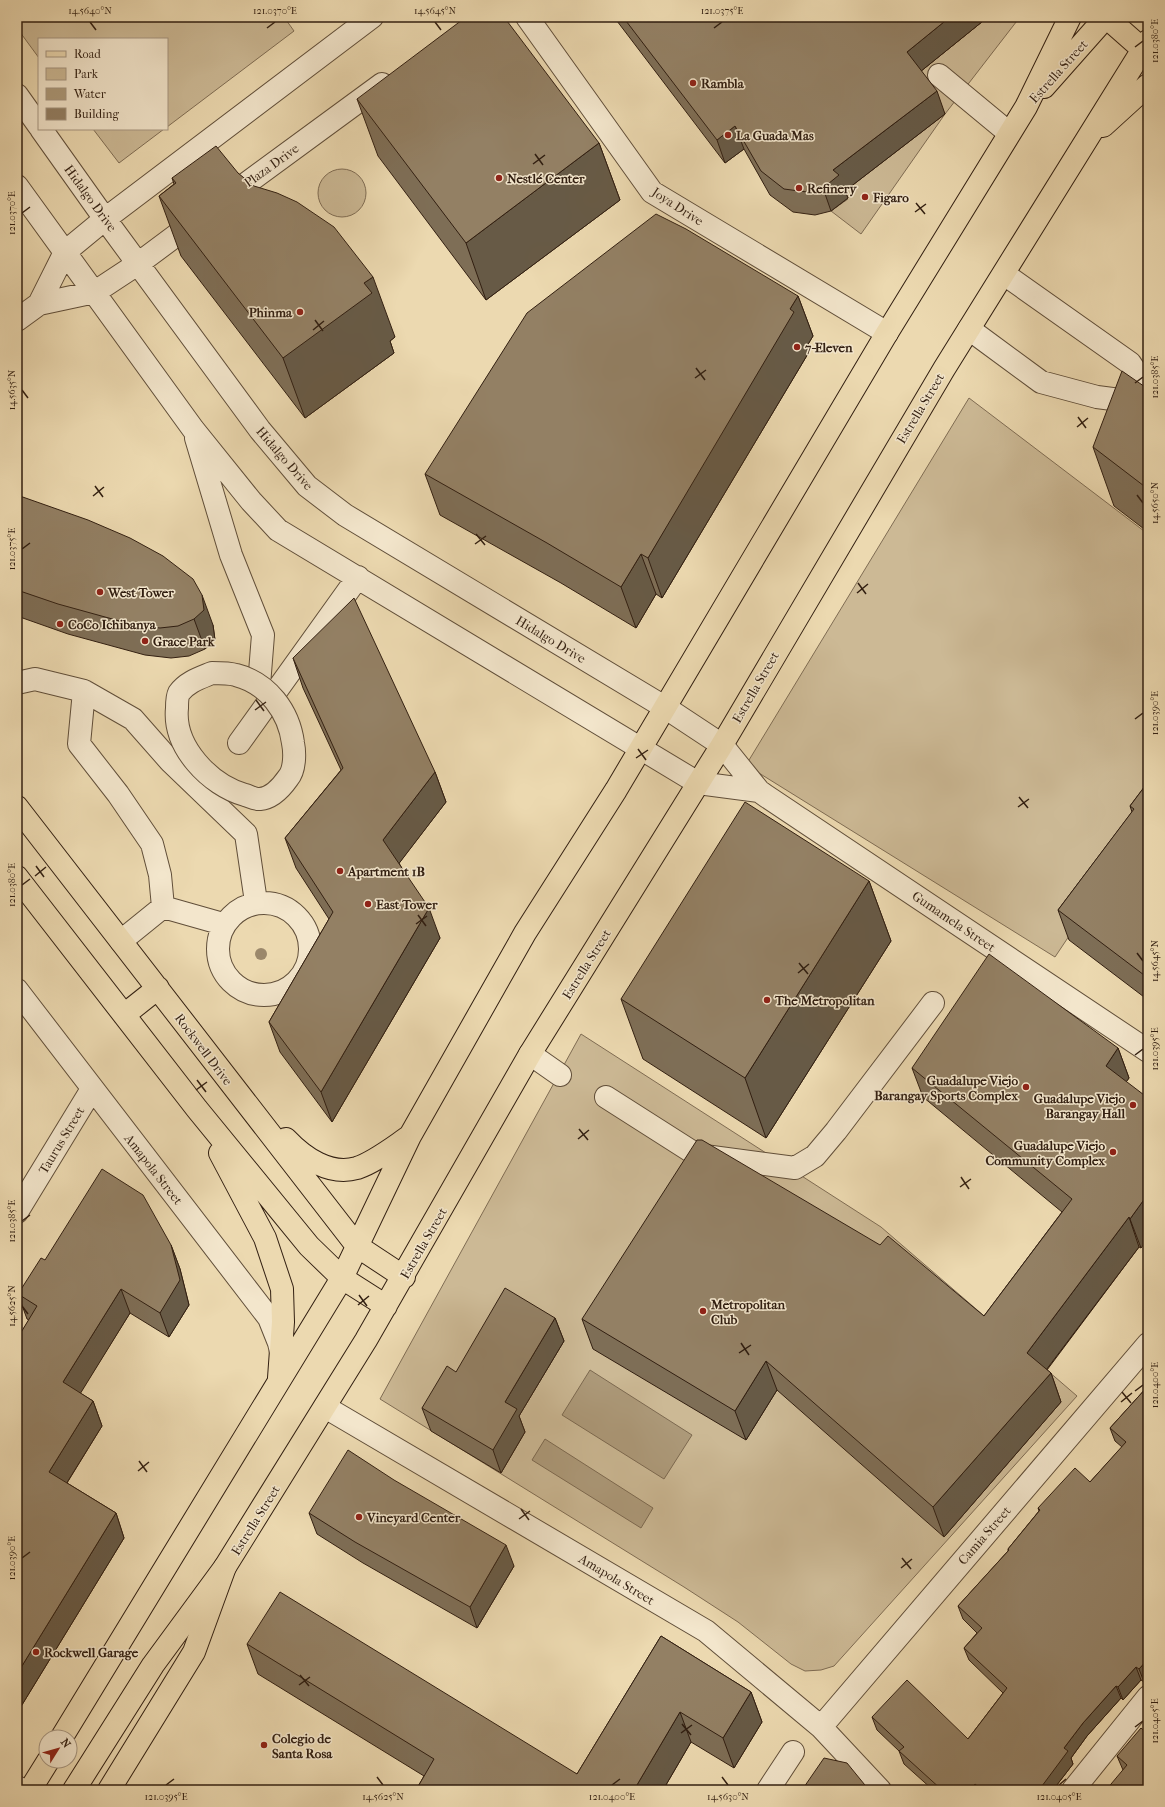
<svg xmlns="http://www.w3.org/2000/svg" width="1165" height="1807" font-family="'IM FELL French Canon',serif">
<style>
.green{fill:#ccb995;stroke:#7f6c53}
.water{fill:#ad9a7a;stroke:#7c6950}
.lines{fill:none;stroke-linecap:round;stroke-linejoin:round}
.minor-casing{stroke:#604e39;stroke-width:24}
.major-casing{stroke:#321f11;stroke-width:24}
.highway-casing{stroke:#321f11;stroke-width:24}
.minor{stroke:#f3e6cc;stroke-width:22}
.major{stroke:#ecd9b0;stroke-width:22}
.highway{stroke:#ecd9b0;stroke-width:22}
.minor-bridge-casing{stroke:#604e39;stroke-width:24;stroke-linecap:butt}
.minor-bridge{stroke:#f3e6cc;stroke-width:22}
.tree{fill:#9b886b}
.wall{fill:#7e6e56;stroke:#321f11}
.shaded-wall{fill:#675a46;stroke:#321f11}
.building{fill:#938064;stroke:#321f11}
.ticks{fill:none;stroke:#321f11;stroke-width:1.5}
.poi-dot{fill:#8f2418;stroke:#f3e6cc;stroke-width:1.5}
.labels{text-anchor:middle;stroke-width:3;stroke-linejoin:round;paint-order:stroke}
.street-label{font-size:13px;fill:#321f11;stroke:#f3e6cc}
.poi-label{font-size:13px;font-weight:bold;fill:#321f11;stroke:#f3e6cc;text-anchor:start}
.neatline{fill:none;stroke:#321f11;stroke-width:1.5}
.ticks-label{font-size:10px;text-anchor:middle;fill:#321f11}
</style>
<rect width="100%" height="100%" fill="#ecd9b0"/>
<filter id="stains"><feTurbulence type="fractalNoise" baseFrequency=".005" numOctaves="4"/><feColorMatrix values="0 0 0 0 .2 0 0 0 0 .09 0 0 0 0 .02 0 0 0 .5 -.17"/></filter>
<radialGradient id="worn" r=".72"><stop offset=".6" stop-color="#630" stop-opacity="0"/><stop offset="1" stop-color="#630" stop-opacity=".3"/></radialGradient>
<path class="green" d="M17 17H284L294 31 167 127V39H39V58L17 28Z
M988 17H1020L945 114 861 234 831 211 848 199 842 194 915 76Z
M93 129H164L119 163Z
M318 193a24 24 0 1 1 48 0a24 24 0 1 1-48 0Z
M969 398 1148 534V818L1055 957 746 765Z
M581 1034 881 1227 1077 1396 834 1666 821 1670 805 1671 791 1664 738 1622 684 1587 380 1399Z"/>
<path class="water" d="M590 1370 692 1435 664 1479 562 1415Z
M545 1439 653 1508 641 1528 532 1460Z"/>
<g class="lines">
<defs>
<path id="minor" d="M527 17 652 192 887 333
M939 75 1009 133
M17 95 39 126
M41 129 105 219 260 430 307 486 345 515 666 708 722 745 759 791 766 796 1148 1051
M17 186 193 429 251 501 278 530 698 783 759 791
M224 200 382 84
M1004 274 1130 363 1148 390
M39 304 65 252 105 219 372 17
M17 320 39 304 95 292 139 263 198 219
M969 329 1041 382 1097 397 1120 400 1148 396
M196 438 231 555 263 635 259 685
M17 683 35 679 84 691 79 744 118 794 152 844 160 875 163 907 121 941
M84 691 133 719 170 761 246 834 256 902
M239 743 358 577
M218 949a46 46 0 1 1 92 0a46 46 0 1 1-92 0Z
M163 907 223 924
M17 990 269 1318 279 1343 281 1352
M530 1054 560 1075
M606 1097 697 1155 795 1168 815 1156 836 1131 933 1003
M17 1212 92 1089
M325 1407 706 1631 821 1727 880 1790
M821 1727 1148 1344
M17 1787 22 1790
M768 1790 793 1752
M1073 1790 1148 1697"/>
<path id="major" d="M1106 17 1148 54
M1044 87 1106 17
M1103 126 1148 85
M17 807 357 1246 404 1277
M17 877 197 1109 309 1246 342 1278 386 1306
M124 1015 158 988
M286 1139C304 1158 330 1176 357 1168 375 1162 395 1146 410 1136
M220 1153 265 1238 282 1289 283 1322 279 1378
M62 1737 342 1278 410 1136 525 933 616 790 887 333 1026 107 1070 17
M30 1790 48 1761
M109 1790 194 1652 225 1567 366 1340 530 1054 722 745 944 369 1148 41"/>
<path id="highway" d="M74 1790 153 1665 225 1567"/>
</defs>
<use href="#minor" class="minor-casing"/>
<use href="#major" class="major-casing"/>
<use href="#highway" class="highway-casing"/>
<use href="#minor" class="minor"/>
<use href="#major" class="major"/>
<use href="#highway" class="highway"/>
<defs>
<path id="minor-bridge" d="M212 673C220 673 229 673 236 675 268 683 289 712 293 743 295 753 295 770 288 778 281 788 272 798 260 799 256 800 249 796 245 795 210 785 173 747 177 708 177 704 177 697 179 693 187 682 200 678 212 673Z"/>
</defs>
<use href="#minor-bridge" class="minor-bridge-casing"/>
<use href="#minor-bridge" class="minor-bridge"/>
</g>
<circle class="tree" cx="261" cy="954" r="6"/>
<path class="wall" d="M615 17H988L921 71 945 114 845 191 848 198 831 211 815 215 793 212 770 195 744 149 725 163 617 21Z
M357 99 599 143 620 200 486 300 378 156Z
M238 173 395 337 390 341 394 353 305 418 181 256 159 196 174 184 172 178Z
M798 296 813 336 807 346 809 352 662 598 656 594 636 628 561 583 440 515 425 474Z
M1148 389V532L1114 506 1093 447Z
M17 495 213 625 215 640 205 649 189 656 171 658 145 655 68 634 17 616Z
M293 658 435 772 446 802 399 863 440 938 332 1122 280 1052 269 1022 329 919 296 868 285 838 341 770 303 688Z
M1148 782V1000L1069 940 1058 910 1132 812 1130 806Z
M869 881 891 941 766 1138 643 1059 621 999Z
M1118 1048 1129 1078 1126 1082 1141 1248 1139 1247 1047 1370 1051 1373 1061 1402 944 1537 777 1390 746 1440 593 1349 582 1319 984 1316 1062 1212 923 1097 912 1068Z
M171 1245 180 1269 189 1305 169 1337 130 1313 80 1393 93 1401 102 1426 67 1483 116 1513 124 1538 17 1713V1339L29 1320 27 1319 18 1294 45 1260Z
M555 1318 564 1341 519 1416 525 1432 501 1473 431 1431 422 1408 456 1372Z
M1148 1386 1144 1682 1141 1680 1123 1700 1121 1698 1087 1736 1071 1758 1073 1764 1053 1790H933L904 1764 899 1751 877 1730 872 1717 968 1739 1003 1693 969 1660 964 1648 977 1633 963 1619 958 1606 1008 1551V1549L1039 1511 1038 1508 1090 1482 1122 1447 1115 1441 1110 1428Z
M309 1513 514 1566 477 1628 363 1563 317 1534Z
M661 1636 751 1692 762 1722 734 1768 691 1742 663 1790H416L424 1776 258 1674 247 1644 577 1774Z
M1148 1734V1790L1123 1770 1117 1756Z"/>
<path class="shaded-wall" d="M950 17H988L915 76 907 52Z
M937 91 945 114 845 191 848 198 831 211 823 188 833 170Z
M735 126 744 149 725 163 717 140Z
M599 143 620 200 486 300 466 243Z
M373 277 395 337 390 341 394 353 305 418 283 358 364 283Z
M798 296 813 336 807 346 809 352 662 598 648 558 790 309Z
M641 554 656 594 636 628 621 587Z
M202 595 213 625 215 640 205 649 194 619Z
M435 772 446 802 394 870 383 840Z
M869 881 891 941 766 1138 745 1078Z
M429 908 440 938 332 1122 321 1092Z
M1118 1048 1129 1078 1116 1096 1106 1066Z
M1148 1194V1239L1141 1248 1130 1219Z
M1129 1217 1139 1247 1037 1382 1027 1353Z
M171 1245 180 1269 189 1305 169 1337 160 1313Z
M121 1289 130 1313 72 1407 63 1382Z
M555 1318 564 1341 519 1416 525 1432 501 1473 493 1450 505 1402Z
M766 1361 777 1390 746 1440 735 1411Z
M1051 1373 1061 1402 944 1537 933 1507Z
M93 1401 102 1426 58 1497 49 1472Z
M116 1513 124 1538 17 1713V1674Z
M506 1545 514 1566 477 1628 470 1607Z
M1148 1659V1677L1144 1682 1139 1669Z
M1136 1667 1141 1680 1123 1700 1118 1687Z
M1116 1686 1121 1698 1087 1736 1071 1758 1073 1764 1053 1790H1039L1064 1748 1083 1723Z
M751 1692 762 1722 734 1768 723 1738Z
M680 1712 691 1742 663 1790H634Z
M975 1784 977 1790H970Z"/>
<path class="building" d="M466 17H504L599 143 466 243 357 99Z
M623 17H950L907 52 937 91 833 170 839 175 823 188 807 192 784 189 761 171 735 126 717 140Z
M216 146 238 173 254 186 277 193 297 202 334 227 373 277 364 283 372 293 283 358 159 196 176 183 172 178Z
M656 214 686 229 798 296 790 309 794 312 648 558 641 554 621 587 547 543 425 474 527 313Z
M1122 371 1148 389V489L1093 447Z
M17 495 88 520 130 538 163 556 193 579 202 595 204 610 194 619 178 626 160 628 134 625 58 604 17 590Z
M354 598 435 772 383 840 429 908 321 1092 269 1022 333 912 285 838 343 768 293 658Z
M1148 782V978L1058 910 1134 809 1130 806Z
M745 802 869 881 745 1078 621 999Z
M989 954 1118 1048 1106 1066 1148 1098V1194L1130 1219 1129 1217 1027 1353 1051 1373 933 1507 766 1361 735 1411 582 1319 697 1140H702L880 1245 888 1236 984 1316 1072 1199 912 1068Z
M102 1169 143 1195 171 1245 180 1280 160 1313 121 1289 63 1382 93 1401 49 1472 116 1513 17 1674V1339L37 1306 18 1294 41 1258 45 1260Z
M505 1288 555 1318 505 1402 517 1409 493 1450 422 1408 447 1366 456 1372Z
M1148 1386V1659L1139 1669 1136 1667 1118 1687 1116 1686 1083 1723 1064 1748 1068 1751 1039 1790H982L975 1784 970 1790H942L899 1751 904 1747 872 1717 907 1680 968 1739 1007 1688 964 1648 982 1628 958 1606 1009 1550 1008 1549 1040 1510 1038 1508 1075 1468 1090 1482 1126 1442 1110 1428Z
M348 1450 394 1480 506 1545 470 1607 355 1542 309 1513Z
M280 1592 577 1774 661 1636 751 1692 723 1738 680 1712 634 1790H416L434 1759 247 1644Z
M1141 1728 1148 1734V1790H1106L1127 1765 1117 1756Z
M824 1758 847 1763 869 1790H802Z"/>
<path class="ticks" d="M90 22 96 30M435 22 441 30M267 28 275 22M714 28 722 22M1135 47 1143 41M535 154 543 165M533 164 545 155M916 203 925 214M915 212 926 204M22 213 30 207M315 320 323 331M313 330 324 321M696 368 705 380M695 378 706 370M1135 383 1143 377M22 390 28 398M1078 417 1086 428M1077 427 1088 418M95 486 103 497M1137 495 1143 503M93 496 104 487M476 534 485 545M475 544 486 536M22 549 30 543M858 583 866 594M857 593 868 584M256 700 264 711M255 710 266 702M1135 719 1143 713M638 749 646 760M636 758 648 750M1019 797 1028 808M1018 807 1029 799M36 866 44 877M35 876 46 867M22 885 30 879M418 915 426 926M416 924 427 916M1137 953 1143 961M799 963 808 974M798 973 809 964M1135 1055 1143 1049M197 1080 206 1092M196 1090 207 1082M579 1129 588 1140M578 1139 589 1130M961 1177 969 1189M960 1187 971 1179M22 1221 30 1215M359 1295 367 1306M358 1305 369 1296M22 1306 28 1314M741 1343 749 1355M739 1353 751 1345M1135 1391 1143 1385M1122 1392 1131 1403M1121 1402 1132 1393M139 1461 147 1472M138 1471 149 1462M521 1509 529 1520M519 1519 530 1511M22 1558 30 1552M902 1558 911 1569M901 1568 912 1559M300 1675 309 1686M299 1685 310 1677M682 1724 691 1735M1135 1727 1143 1721M681 1733 692 1725M377 1777 383 1785M722 1777 728 1785M166 1785 174 1779M612 1785 620 1779M1059 1785 1066 1779"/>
<g class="poi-dot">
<circle cx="693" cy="83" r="4"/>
<circle cx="728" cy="135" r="4"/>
<circle cx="499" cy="178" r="4"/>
<circle cx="799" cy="188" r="4"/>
<circle cx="865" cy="197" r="4"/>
<circle cx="300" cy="312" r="4"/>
<circle cx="797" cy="347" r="4"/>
<circle cx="100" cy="592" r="4"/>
<circle cx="60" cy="624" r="4"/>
<circle cx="145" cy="641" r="4"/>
<circle cx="340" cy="871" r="4"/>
<circle cx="368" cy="904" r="4"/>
<circle cx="767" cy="1000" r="4"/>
<circle cx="1026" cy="1087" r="4"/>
<circle cx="1133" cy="1105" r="4"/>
<circle cx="1113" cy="1152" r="4"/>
<circle cx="703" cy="1311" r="4"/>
<circle cx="359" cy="1517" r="4"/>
<circle cx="36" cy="1652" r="4"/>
<circle cx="264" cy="1745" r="4"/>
</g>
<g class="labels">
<g class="street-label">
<text transform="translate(1058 71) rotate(-48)" y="5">Estrella Street</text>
<text transform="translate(271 165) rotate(-36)" y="5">Plaza Drive</text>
<text transform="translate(91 198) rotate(54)" y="5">Hidalgo Drive</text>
<text transform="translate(678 206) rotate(33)" y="5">Joya Drive</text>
<text transform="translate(920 408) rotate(-59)" y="5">Estrella Street</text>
<text transform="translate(285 458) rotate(49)" y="5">Hidalgo Drive</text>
<text transform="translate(551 639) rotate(31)" y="5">Hidalgo Drive</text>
<text transform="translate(755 687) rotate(-60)" y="5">Estrella Street</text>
<text transform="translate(954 921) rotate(34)" y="5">Gumamela Street</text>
<text transform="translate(586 964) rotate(-58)" y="5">Estrella Street</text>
<text transform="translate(204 1049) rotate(53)" y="5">Rockwell Drive</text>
<text transform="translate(61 1140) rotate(-59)" y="5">Taurus Street</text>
<text transform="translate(154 1169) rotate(52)" y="5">Amapola Street</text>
<text transform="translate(423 1243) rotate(-60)" y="5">Estrella Street</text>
<text transform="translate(255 1520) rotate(-58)" y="5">Estrella Street</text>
<text transform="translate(984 1535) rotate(-49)" y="5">Camia Street</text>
<text transform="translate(617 1579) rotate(31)" y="5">Amapola Street</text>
</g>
<g class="poi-label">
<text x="701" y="88">Rambla</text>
<text x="736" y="140">La Guada Mas</text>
<text x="507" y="183">Nestlé Center</text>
<text x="807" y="193">Refinery</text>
<text x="873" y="202">Figaro</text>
<text x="292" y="317" text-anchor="end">Phinma</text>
<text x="805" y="352">7-Eleven</text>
<text x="108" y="597">West Tower</text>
<text x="68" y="629">CoCo Ichibanya</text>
<text x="153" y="646">Grace Park</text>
<text x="348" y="876">Apartment 1B</text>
<text x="376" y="909">East Tower</text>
<text x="775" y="1005">The Metropolitan</text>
<text x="1018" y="1085" text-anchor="end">Guadalupe Viejo<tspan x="1018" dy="15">Barangay Sports Complex</tspan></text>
<text x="1125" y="1103" text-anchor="end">Guadalupe Viejo<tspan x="1125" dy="15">Barangay Hall</tspan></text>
<text x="1105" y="1150" text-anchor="end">Guadalupe Viejo<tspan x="1105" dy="15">Community Complex</tspan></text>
<text x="711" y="1309">Metropolitan<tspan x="711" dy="15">Club</tspan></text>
<text x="367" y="1522">Vineyard Center</text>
<text x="44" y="1657">Rockwell Garage</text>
<text x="272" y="1743">Colegio de<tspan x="272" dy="15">Santa Rosa</tspan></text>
</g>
</g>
<rect width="1165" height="1807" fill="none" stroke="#ecd9b0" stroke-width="44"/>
<rect x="38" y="38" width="130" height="92" fill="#f3e6cc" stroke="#a69681"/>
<rect x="46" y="51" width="20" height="6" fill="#ecd9b0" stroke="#a69681"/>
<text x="74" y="58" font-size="12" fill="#321f11">Road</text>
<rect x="46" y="68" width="20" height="12" fill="#ccb995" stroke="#a69681"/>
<text x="74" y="78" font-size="12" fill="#321f11">Park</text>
<rect x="46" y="88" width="20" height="12" fill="#ad9a7a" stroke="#a69681"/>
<text x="74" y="98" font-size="12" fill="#321f11">Water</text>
<rect x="46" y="108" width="20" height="12" fill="#938064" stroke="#a69681"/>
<text x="74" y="118" font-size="12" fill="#321f11">Building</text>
<g transform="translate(58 1749) rotate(53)"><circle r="19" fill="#f3e6cc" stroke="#a69681"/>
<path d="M0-3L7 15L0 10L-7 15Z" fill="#8f2418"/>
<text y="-6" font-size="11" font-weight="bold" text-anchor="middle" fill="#321f11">N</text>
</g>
<rect x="22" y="22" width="1121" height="1763" class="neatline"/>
<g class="ticks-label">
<text x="90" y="14">14.5640°N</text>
<text x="275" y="14">121.0370°E</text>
<text x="435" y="14">14.5645°N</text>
<text x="722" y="14">121.0375°E</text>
<text transform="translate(1154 41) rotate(-90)" y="4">121.0380°E</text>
<text transform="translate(11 213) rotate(-90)" y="4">121.0370°E</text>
<text transform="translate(1154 377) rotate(-90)" y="4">121.0385°E</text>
<text transform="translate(11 390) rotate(-90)" y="4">14.5635°N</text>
<text transform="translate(1154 503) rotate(-90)" y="4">14.5650°N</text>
<text transform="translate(11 549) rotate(-90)" y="4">121.0375°E</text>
<text transform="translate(1154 713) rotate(-90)" y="4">121.0390°E</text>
<text transform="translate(11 885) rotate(-90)" y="4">121.0380°E</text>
<text transform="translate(1154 961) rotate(-90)" y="4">14.5645°N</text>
<text transform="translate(1154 1049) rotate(-90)" y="4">121.0395°E</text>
<text transform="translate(11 1221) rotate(-90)" y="4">121.0385°E</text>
<text transform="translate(11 1306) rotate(-90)" y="4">14.5625°N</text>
<text transform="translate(1154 1385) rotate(-90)" y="4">121.0400°E</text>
<text transform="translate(11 1558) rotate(-90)" y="4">121.0390°E</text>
<text transform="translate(1154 1721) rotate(-90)" y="4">121.0405°E</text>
<text x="166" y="1800">121.0395°E</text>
<text x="383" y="1800">14.5625°N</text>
<text x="612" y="1800">121.0400°E</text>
<text x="728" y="1800">14.5630°N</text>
<text x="1059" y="1800">121.0405°E</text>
</g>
<rect width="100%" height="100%" filter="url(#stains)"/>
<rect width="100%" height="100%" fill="url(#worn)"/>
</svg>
